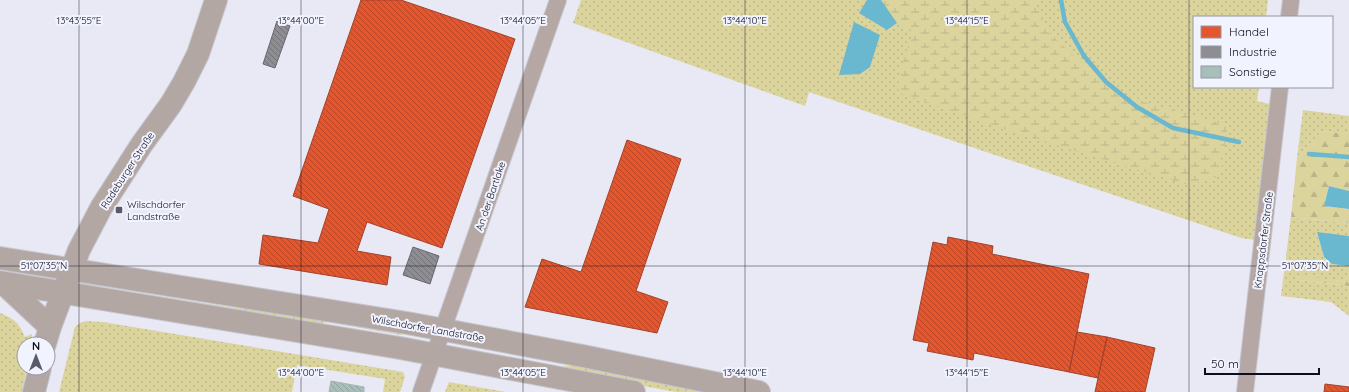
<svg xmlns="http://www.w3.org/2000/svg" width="1349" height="392" font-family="Quicksand,sans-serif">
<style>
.grass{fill:url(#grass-dots)}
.forest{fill:url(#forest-firs)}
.wetland{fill:url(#wetland-marsh)}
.water{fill:#6ab7d0}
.shops{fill:url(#shops-back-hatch);stroke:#a4412a}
.industry{fill:url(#industry-back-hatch);stroke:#676770}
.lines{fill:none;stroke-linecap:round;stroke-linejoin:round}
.stream{stroke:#6ab7d0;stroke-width:4.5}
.building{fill:url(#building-back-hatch);stroke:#a8b3b3}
.minor-casing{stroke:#c6c7d1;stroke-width:18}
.secondary-casing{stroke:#c6c7d1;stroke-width:24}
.minor{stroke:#b5a8a4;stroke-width:16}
.secondary{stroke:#b3a7a4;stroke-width:22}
.ticks{fill:none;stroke:#0d0d20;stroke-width:1;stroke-opacity:0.45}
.poi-dot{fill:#5a5a6a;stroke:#f1f3fe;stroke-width:1.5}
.labels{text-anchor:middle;stroke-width:4;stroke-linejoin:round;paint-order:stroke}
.street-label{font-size:10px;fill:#0d0d20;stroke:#f1f3fe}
.poi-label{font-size:10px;fill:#0d0d20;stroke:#f1f3fe;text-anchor:start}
.ticks-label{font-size:10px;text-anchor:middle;fill:#0d0d20;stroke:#f1f3fe;stroke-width:4;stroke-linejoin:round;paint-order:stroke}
</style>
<defs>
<pattern id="grass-dots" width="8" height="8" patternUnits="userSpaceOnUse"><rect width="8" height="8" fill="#dcd49d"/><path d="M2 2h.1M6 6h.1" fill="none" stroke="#bcb587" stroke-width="1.8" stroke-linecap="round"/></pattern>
<pattern id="forest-firs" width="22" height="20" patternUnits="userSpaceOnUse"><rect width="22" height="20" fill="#dcd49d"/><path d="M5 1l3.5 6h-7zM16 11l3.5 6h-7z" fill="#bcb587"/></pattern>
<pattern id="wetland-marsh" width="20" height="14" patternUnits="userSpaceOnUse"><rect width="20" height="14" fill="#dcd49d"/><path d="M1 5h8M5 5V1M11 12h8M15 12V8" fill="none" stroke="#bcb587"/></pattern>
<pattern id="shops-back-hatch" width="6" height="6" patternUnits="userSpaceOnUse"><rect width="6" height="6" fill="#e4572e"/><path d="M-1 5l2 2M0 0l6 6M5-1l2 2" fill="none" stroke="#b74627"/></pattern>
<pattern id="industry-back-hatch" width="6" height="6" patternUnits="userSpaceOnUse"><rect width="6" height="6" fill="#8d8d92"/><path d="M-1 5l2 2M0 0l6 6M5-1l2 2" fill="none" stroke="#727277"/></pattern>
<pattern id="building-back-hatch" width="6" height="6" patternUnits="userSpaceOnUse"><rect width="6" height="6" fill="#a7bfb9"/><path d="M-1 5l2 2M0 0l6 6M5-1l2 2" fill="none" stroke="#8fa39f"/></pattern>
</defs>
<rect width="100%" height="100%" fill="#e8e9f4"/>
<path class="grass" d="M581 0H1268L1266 17H1194V87H1259L1257 101 1286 108 1270 242 1241 238 809 92 805 106 573 23Z
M1303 110 1349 116V134L1322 131 1297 158Z
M1291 217 1349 223V236L1317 233 1324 257 1332 264 1349 266V282L1297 276 1299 280 1349 286V316L1331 302 1281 296Z
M0 267 37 273 35 281 0 275Z
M113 289 235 308 251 309 403 332 401 335 328 322 315 324 112 293Z
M0 313C15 319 19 323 25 337L32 334 31 344H24V368H27L22 392H0Z
M86 321 103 322 403 372 405 377 400 392H383L385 379 297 365 292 392H59L75 327 80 323Z
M479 351 560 367 580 365 703 388 702 392H676L478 356Z
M449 382 506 392H445Z"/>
<path class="forest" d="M1322 131 1349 134V191L1329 186 1324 206 1349 209V223L1291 217 1297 158Z
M1297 275 1349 282V286L1299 280Z"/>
<path class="wetland" d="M881 0H1034L1048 32 1117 95 1228 125 1220 176 1188 185 1016 133 899 93 897 80 913 31 897 23Z"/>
<path class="water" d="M867 0H881L897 23 887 30 859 13Z
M854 22 880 35 870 67 860 74 839 75Z
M1329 186 1349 191V209L1324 206Z
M1317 232 1349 236V266L1332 264 1324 257Z"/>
<path class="shops" d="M361 0H401L515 39 442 248 367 222 357 251 391 257 387 285 259 264 263 235 318 243 329 209 293 196Z
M627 140 681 159 636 291 668 302 657 333 525 307 542 259 581 272Z
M948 237 993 246 992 254 1089 274 1069 372 974 353 973 360 927 351 929 343 913 340 933 242 947 245Z
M1077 332 1107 337 1098 378 1069 372Z
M1107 337 1155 348 1145 392H1095Z
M1325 384 1349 387V392H1324Z"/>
<path class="industry" d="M277 21 290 26 275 68 263 64Z
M413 247 439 256 430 284 403 275Z"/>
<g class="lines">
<path class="stream" d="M1061 0 1065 22 1084 56 1106 82 1137 107 1173 128 1239 142
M1309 154 1349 157"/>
</g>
<path class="building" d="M331 381 364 387V392H329Z"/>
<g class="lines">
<defs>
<path id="minor" d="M1289 17 1291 0
M421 392 558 0
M1245 392 1280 87"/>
<path id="secondary" d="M0 258 407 323 583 356 759 392
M0 282 400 348 634 392
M3 283 50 327
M45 344 50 327 79 250 101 208 142 144 171 104 184 82 198 54 216 0
M34 392 40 368"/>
</defs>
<use href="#minor" class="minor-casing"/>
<use href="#secondary" class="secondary-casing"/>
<use href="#minor" class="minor"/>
<use href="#secondary" class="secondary"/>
</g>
<path class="ticks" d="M79 0V392M301 0V392M523 0V392M745 0V392M967 0V392M1189 0V392M0 266H1349"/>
<rect class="poi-dot" x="115" y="206" width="8" height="8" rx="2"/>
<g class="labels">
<g class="street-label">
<text transform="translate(127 170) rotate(-57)" y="4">Radeburger Straße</text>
<text transform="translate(490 196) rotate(-71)" y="4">An der Bartlake</text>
<text transform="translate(1263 240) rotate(-83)" y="4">Knappsdorfer Straße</text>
<text transform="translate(428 328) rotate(10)" y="4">Wilschdorfer Landstraße</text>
</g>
<g class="poi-label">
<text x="127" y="208">Wilschdorfer<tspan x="127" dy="12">Landstraße</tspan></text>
</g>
</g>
<g class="ticks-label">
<text x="79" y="24">13°43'55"E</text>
<text x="301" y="24">13°44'00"E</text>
<text x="523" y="24">13°44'05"E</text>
<text x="745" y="24">13°44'10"E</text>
<text x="967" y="24">13°44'15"E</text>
<text x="44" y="269">51°07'35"N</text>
<text x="1305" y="269">51°07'35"N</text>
<text x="301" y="376">13°44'00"E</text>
<text x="523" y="376">13°44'05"E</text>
<text x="745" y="376">13°44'10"E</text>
<text x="967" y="376">13°44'15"E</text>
</g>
<rect x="1193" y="16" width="140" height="72" fill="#f1f3fe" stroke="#9697a5"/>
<rect x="1201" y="26" width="20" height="12" fill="#e4572e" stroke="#9697a5"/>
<text x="1229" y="36" font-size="12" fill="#0d0d20">Handel</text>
<rect x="1201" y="46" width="20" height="12" fill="#8d8d92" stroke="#9697a5"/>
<text x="1229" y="56" font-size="12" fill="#0d0d20">Industrie</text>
<rect x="1201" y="66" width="20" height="12" fill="#a7bfb9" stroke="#9697a5"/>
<text x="1229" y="76" font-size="12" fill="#0d0d20">Sonstige</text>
<g transform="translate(36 356)"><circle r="19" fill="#f1f3fe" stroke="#9697a5"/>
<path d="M0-3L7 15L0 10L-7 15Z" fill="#5a5a6a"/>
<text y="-6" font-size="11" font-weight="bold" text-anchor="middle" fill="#0d0d20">N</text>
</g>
<path d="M1205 368v6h114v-6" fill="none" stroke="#0d0d20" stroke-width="2"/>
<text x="1211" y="368" font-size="12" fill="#0d0d20" stroke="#f1f3fe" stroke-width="3" paint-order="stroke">50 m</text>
</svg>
